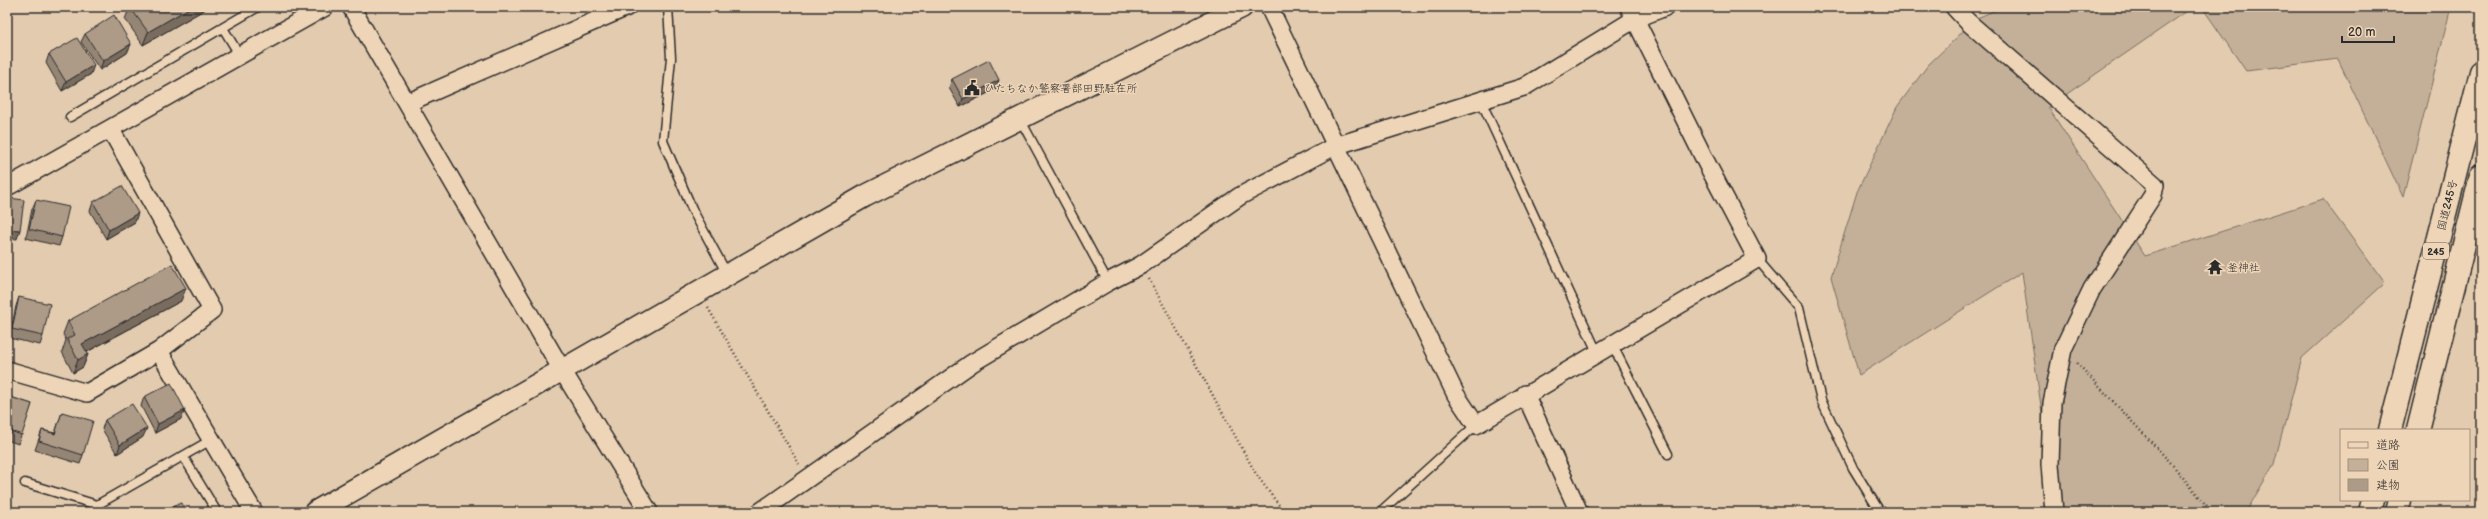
<svg xmlns="http://www.w3.org/2000/svg" width="2488" height="519" font-family="'Balsamiq Sans','Klee One',sans-serif">
<style>
.green{fill:#c4b099;stroke:#786e62}
.lines{fill:none;stroke-linecap:round;stroke-linejoin:round}
.service-casing{stroke:#2b2b2b;stroke-width:11}
.minor-casing{stroke:#2b2b2b;stroke-width:20}
.tertiary-casing{stroke:#2b2b2b;stroke-width:24}
.trunk-casing{stroke:#2b2b2b;stroke-width:25}
.path{stroke:#2b2b2b;stroke-width:2.5;stroke-dasharray:1 3;stroke-linecap:butt}
.service{stroke:#efd5b7;stroke-width:8}
.minor{stroke:#efd5b7;stroke-width:17}
.tertiary{stroke:#efd5b7;stroke-width:21}
.trunk{stroke:#efd5b7;stroke-width:22}
.wall{fill:#958575;stroke:#2b2b2b}
.shaded-wall{fill:#796c5f;stroke:#2b2b2b}
.building{fill:#ad9b88;stroke:#2b2b2b}
.labels{text-anchor:middle;stroke-width:3;stroke-linejoin:round;paint-order:stroke}
.shield{fill:#efd5b7;stroke:#665e55;stroke-width:1}
.shield-label{font-size:10px;font-weight:bold;fill:#2b2b2b}
.poi-label{font-size:11px;fill:#2b2b2b;stroke:#efd5b7;text-anchor:start}
.street-label{font-size:11px;fill:#2b2b2b;stroke:#efd5b7}
</style>
<rect width="100%" height="100%" fill="#e3cbaf"/>
<filter id="ink" filterUnits="userSpaceOnUse"><feTurbulence type="fractalNoise" baseFrequency=".025" numOctaves="2"/><feDisplacementMap in="SourceGraphic" scale="8" xChannelSelector="R" yChannelSelector="G"/><feConvolveMatrix kernelMatrix="1 2 1 2 8 2 1 2 1" color-interpolation-filters="sRGB"/></filter>
<g filter="url(#ink)">
<path class="green" d="M2003 7H2193L2048 107 2145 256 2323 199 2385 283 2302 358 2274 464 2246 512H2056L2022 272 1859 375 1831 277 1857 192 1897 107 1928 65 1977 18Z
M2202 7H2451L2403 197 2338 59 2246 71Z"/>
<g class="lines">
<defs>
<path id="service" d="M668 7 671 58 663 141 693 211 727 274
M223 28 240 56
M1481 101 1597 352
M70 117 258 7
M1020 119 1108 282
M1757 259 1799 308 1821 400 1853 468 1880 512
M1612 344 1668 454
M183 456 217 512
M25 483 97 505 211 440
M1380 512 1476 425"/>
<path id="minor" d="M351 7 562 370 649 512
M1269 7 1456 395 1476 425 1757 259 1706 162 1629 7
M1954 7 1968 22 2155 185 2153 195 2092 289 2063 349 2052 403 2050 464 2054 512
M407 103 627 7
M111 130 212 310 159 351 254 512
M7 187 325 7
M7 370 87 393 159 351
M1525 394 1579 512
M760 512 972 363 1108 282 1141 265 1240 196 1335 146 1524 87 1635 19 1665 7"/>
<path id="tertiary" d="M315 512 865 196 1242 7"/>
<path id="trunk" d="M2390 430 2481 72
M2418 430 2481 176
M2370 512 2373 500
M2397 512 2400 500"/>
</defs>
<use href="#service" class="service-casing"/>
<use href="#minor" class="minor-casing"/>
<use href="#tertiary" class="tertiary-casing"/>
<use href="#trunk" class="trunk-casing"/>
<path class="path" d="M1149 279 1256 474 1284 512
M708 308 799 464
M2077 363 2170 462 2212 512"/>
<use href="#service" class="service"/>
<use href="#minor" class="minor"/>
<use href="#tertiary" class="tertiary"/>
<use href="#trunk" class="trunk"/>
</g>
<path class="wall" d="M130 7H209L143 45 125 19Z
M85 34 131 44 127 53 100 70 81 42Z
M49 54 91 74 62 91 46 63Z
M952 79 996 89 960 107 949 88Z
M36 200 62 237 59 246 26 238 32 209Z
M93 202 135 222 106 239 90 211Z
M19 297 43 336 40 345 9 338 16 306Z
M181 301 87 352 88 354 83 367 73 373 62 352 66 340 63 334 68 321Z
M7 396 32 404 18 444 7 440Z
M144 397 181 419 155 433 141 406Z
M62 412 83 455 80 464 35 450 42 430 55 433Z
M105 420 143 437 117 454 102 429Z"/>
<path class="shaded-wall" d="M191 7H209L143 45 148 32Z
M131 44 127 53 100 70 103 61Z
M94 65 91 74 62 91 66 82Z
M999 80 996 89 960 107 963 99Z
M138 213 135 222 106 239 109 230Z
M7 229 20 230 17 239 7 238Z
M186 288 181 301 77 357 82 344Z
M88 354 83 367 73 373 78 360Z
M185 410 181 419 155 433 158 424Z
M147 428 143 437 117 454 120 445Z"/>
<path class="building" d="M130 7H191L148 32Z
M114 15 131 44 103 61 85 34Z
M77 38 94 65 66 82 49 54Z
M989 60 999 80 963 99 952 79Z
M122 186 138 213 109 230 93 202Z
M9 198 24 200 20 230 7 229V211Z
M36 200 69 207 62 237 29 229Z
M172 264 186 288 82 344 88 354 78 360 67 339 75 335 68 321Z
M7 295H9L7 307Z
M19 297 50 304 43 336 12 329Z
M171 383 185 410 158 424 144 397Z
M7 396 32 404 22 435 7 430Z
M132 404 147 428 120 445 105 420Z
M62 412 93 421 83 455 39 441 42 430 55 434Z
M181 503 186 512H162Z
M27 509 34 512H26Z"/>
</g>
<defs>
<symbol id="civic-bare" viewBox="-9 -9 18 18"><path d="M-.6-6.5H3V-4.5H.6V-3L4-1V1h2V6H-6V1h2V-1L-.6-3ZM-1.2 2.5V6h2.4V2.5Z" fill="#2b2b2b" stroke="#efd5b7" stroke-width="2.5" paint-order="stroke"/></symbol>
<symbol id="temple-bare" viewBox="-9 -9 18 18"><path d="M0-6L5-2H3V0L6.5 2.5H4V6H1.5V3h-3V6H-4V2.5H-6.5L-3 0V-2H-5Z" fill="#2b2b2b" stroke="#efd5b7" stroke-width="2.5" paint-order="stroke"/></symbol>
</defs>
<g fill-rule="evenodd">
<use href="#civic-bare" x="961" y="77" width="22" height="22"/>
<use href="#temple-bare" x="2204" y="256" width="22" height="22"/>
</g>
<g class="labels">
<rect class="shield" x="2423" y="243" width="26" height="16" rx="3"/>
<g class="shield-label">
<text x="2436" y="255">245</text>
</g>
<g class="poi-label">
<text x="984" y="92">ひたちなか警察署部田野駐在所</text>
<text x="2227" y="271">釜神社</text>
</g>
<g class="street-label">
<text transform="translate(2447 205) rotate(-76)" y="4">国道245号</text>
</g>
</g>
<rect width="2488" height="519" fill="none" stroke="#efd5b7" stroke-width="24"/>
<rect x="12" y="12" width="2464" height="495" fill="none" stroke="#2b2b2b" stroke-width="1.5" filter="url(#ink)"/>
<rect x="2340" y="429" width="130" height="72" fill="#efd5b7" stroke="#a1917f"/>
<rect x="2348" y="442" width="20" height="6" fill="#efd5b7" stroke="#a1917f"/>
<text x="2376" y="449" font-size="12" fill="#2b2b2b">道路</text>
<rect x="2348" y="459" width="20" height="12" fill="#c4b099" stroke="#a1917f"/>
<text x="2376" y="469" font-size="12" fill="#2b2b2b">公園</text>
<rect x="2348" y="479" width="20" height="12" fill="#ad9b88" stroke="#a1917f"/>
<text x="2376" y="489" font-size="12" fill="#2b2b2b">建物</text>
<path d="M2342 36v6h52v-6" fill="none" stroke="#2b2b2b" stroke-width="2"/>
<text x="2348" y="36" font-size="12" fill="#2b2b2b" stroke="#efd5b7" stroke-width="3" paint-order="stroke">20 m</text>
</svg>
